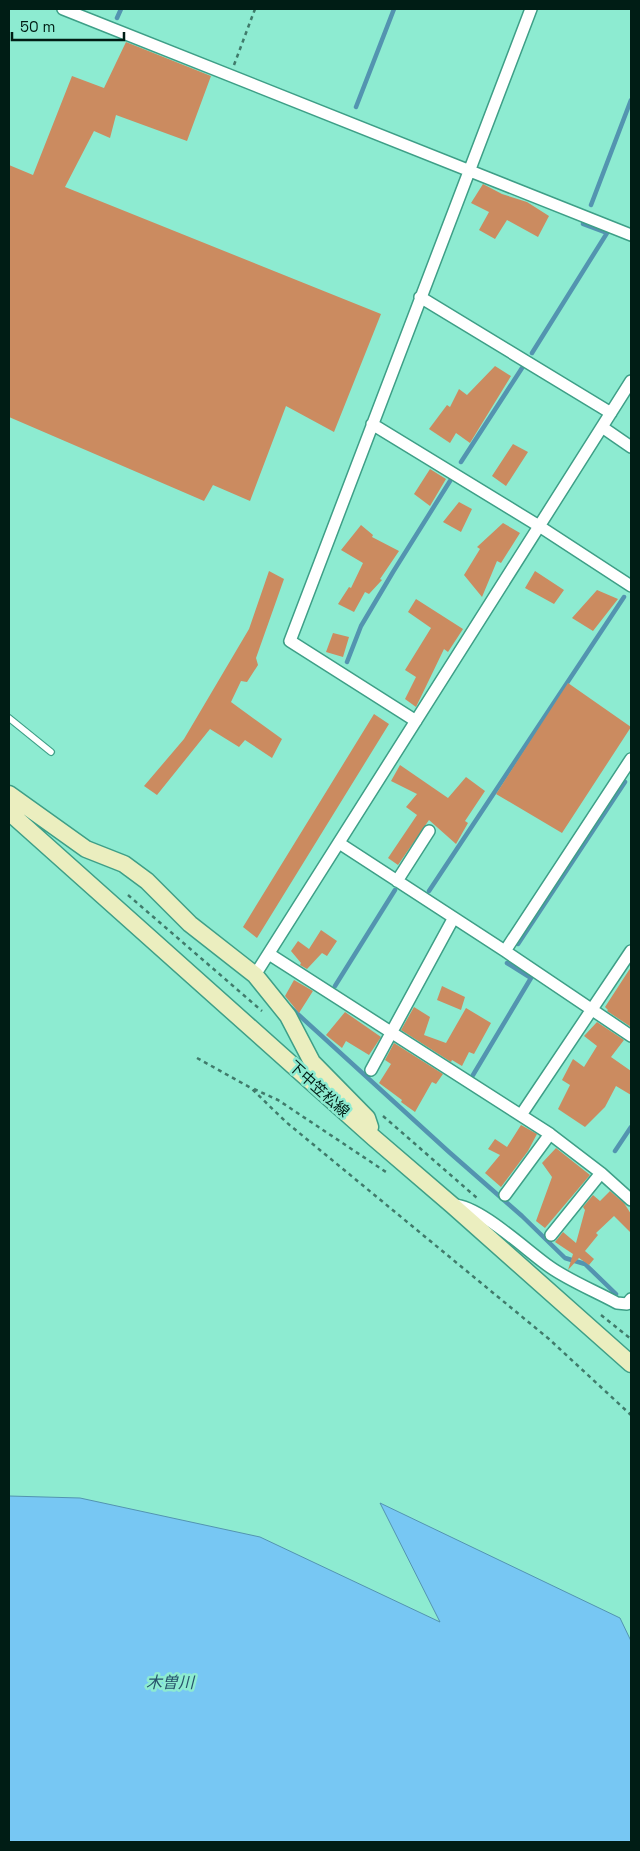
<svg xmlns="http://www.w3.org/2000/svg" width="640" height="1851" font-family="'Space Grotesk','Noto Sans JP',sans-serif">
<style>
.water{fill:#77c7f3;stroke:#5394b0}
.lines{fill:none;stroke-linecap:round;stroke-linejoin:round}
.stream{stroke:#5394b0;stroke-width:4.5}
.building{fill:#cb8b60}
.lane-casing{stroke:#3e9f87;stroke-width:8}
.street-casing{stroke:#3e9f87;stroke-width:14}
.secondary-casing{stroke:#3e9f87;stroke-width:19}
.path{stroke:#407b6b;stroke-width:2.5;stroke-dasharray:4 4;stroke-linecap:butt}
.lane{stroke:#fff;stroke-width:5.5}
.street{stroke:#fff;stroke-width:11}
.secondary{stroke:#ebeebf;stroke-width:16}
.labels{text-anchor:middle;stroke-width:5;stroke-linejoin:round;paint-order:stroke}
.street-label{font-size:15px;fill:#001d15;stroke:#8debd1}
.water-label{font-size:16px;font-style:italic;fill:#27536b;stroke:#8debd1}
</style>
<rect width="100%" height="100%" fill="#8debd1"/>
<path class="water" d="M9 1496 80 1498 260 1537 440 1622 380 1503 620 1618 631 1641V1842H9Z"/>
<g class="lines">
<path class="stream" d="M117 18 121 9
M356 107 394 9
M591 205 631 100
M532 353 607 233 583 224 584 221
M461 462 522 368
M347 662 361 626 393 572 450 481
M429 891 624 597
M518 944 625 782
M335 986 395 890
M290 1007 449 1152 522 1216 565 1258 585 1264 616 1294
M473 1075 531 978 507 963
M615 1151 631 1127"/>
</g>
<path class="building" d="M126 42 211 76 187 141 116 115 110 138 94 131 65 187 381 314 334 432 286 406 250 501 213 485 204 501 9 417V165L33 175 72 76 104 88Z
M483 184 502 194 527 202 549 216 538 237 507 220 495 239 479 230 489 212 471 203Z
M495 366 511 376 470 443 456 433 450 443 429 429 447 405 450 407 459 389 467 395Z
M513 444 528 452 506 486 492 476Z
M430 469 446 479 430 506 414 494Z
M459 502 472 509 461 532 443 522Z
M503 523 520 533 501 563 497 561 482 597 464 575 480 549 477 547Z
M361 525 373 535 372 537 399 551 380 579 382 580 369 594 365 592 354 612 338 604 349 587 351 588 363 563 341 550Z
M269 571 284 579 256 658 258 665 247 682 241 681 231 702 282 739 272 758 245 740 239 747 210 729 157 795 144 786 184 739 249 629Z
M535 571 564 590 554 604 525 588Z
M597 590 618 599 593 631 572 618Z
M416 599 463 629 448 652 444 649 416 707 405 699 416 677 405 670 431 628 408 612Z
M333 633 349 637 343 657 326 652Z
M568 683 631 727 562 833 496 794Z
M374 714 389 724 257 938 243 927Z
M400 765 448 798 466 777 485 791 465 821 468 823 456 844 429 820 398 865 388 858 417 815 406 807 417 794 391 781Z
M321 930 337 941 327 956 322 953 307 969 300 965 301 963 291 951 298 941 309 949Z
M631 967V1027L607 1011 608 1010 605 1007Z
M294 980 313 991 299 1013 285 996Z
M442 986 465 997 461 1010 437 1000Z
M414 1007 430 1017 424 1035 446 1043 466 1008 491 1023 474 1054 469 1052 462 1066 452 1060 451 1062 401 1030Z
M345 1012 381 1037 369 1055 346 1041 342 1048 326 1035Z
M597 1022 624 1040 611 1057 631 1071V1095L616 1086 605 1107 585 1127 558 1109 570 1085 562 1080 573 1059 584 1067 597 1046 584 1036Z
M394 1043 443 1074 436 1084 432 1082 415 1112 401 1102 402 1100 379 1083 391 1064 385 1060Z
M521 1125 537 1134 528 1151 501 1187 485 1173 500 1155 488 1149 495 1139 507 1147Z
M556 1148 590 1175 545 1228 536 1221 552 1177 542 1163Z
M610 1191 624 1203 631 1214V1233L614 1216 596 1233 598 1235 585 1251 594 1259 589 1265 579 1258 568 1270 573 1254 555 1242 563 1232 576 1243 585 1210 583 1207 593 1195 600 1201Z"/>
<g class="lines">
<defs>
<path id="lane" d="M9 718 51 752"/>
<path id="street" d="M63 9 631 235
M420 297 611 413
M372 424 539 526 631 586
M602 427 631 447
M416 721 290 641 531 9
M339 843 505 951 631 1036
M397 881 429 831
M505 951 631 759
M269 954 550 1134 601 1173 631 1200
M255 975 631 381
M371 1070 453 919
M521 1115 631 951
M505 1195 550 1134
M454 1205C480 1206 527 1251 550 1267 570 1281 595 1291 617 1303L627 1304 631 1299
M551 1235 601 1173"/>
<path id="secondary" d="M9 794 86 849 124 864 147 881 190 924 255 975 288 1016 312 1062 367 1118 370 1127
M9 812 374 1138 452 1205 631 1364"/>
</defs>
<use href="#lane" class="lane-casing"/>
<use href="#street" class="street-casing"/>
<use href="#secondary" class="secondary-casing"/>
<path class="path" d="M234 65 255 9
M128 895 262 1011
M197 1058 251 1088 286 1122 549 1339 631 1415
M254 1089 278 1100 386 1172H389
M383 1116 477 1198
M601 1315 631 1339"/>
<use href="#lane" class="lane"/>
<use href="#street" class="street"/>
<use href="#secondary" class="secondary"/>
</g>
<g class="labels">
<g class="street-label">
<text transform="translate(319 1089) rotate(42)" y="5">下中笠松線</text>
</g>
<g class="water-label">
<text x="170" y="1688">木曽川</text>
</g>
</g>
<rect width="640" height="1851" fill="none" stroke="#001d15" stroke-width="20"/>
<path d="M12 32v8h112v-8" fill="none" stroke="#001d15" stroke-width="2.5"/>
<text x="20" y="32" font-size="15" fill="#001d15" stroke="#8debd1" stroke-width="4" paint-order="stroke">50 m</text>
</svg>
